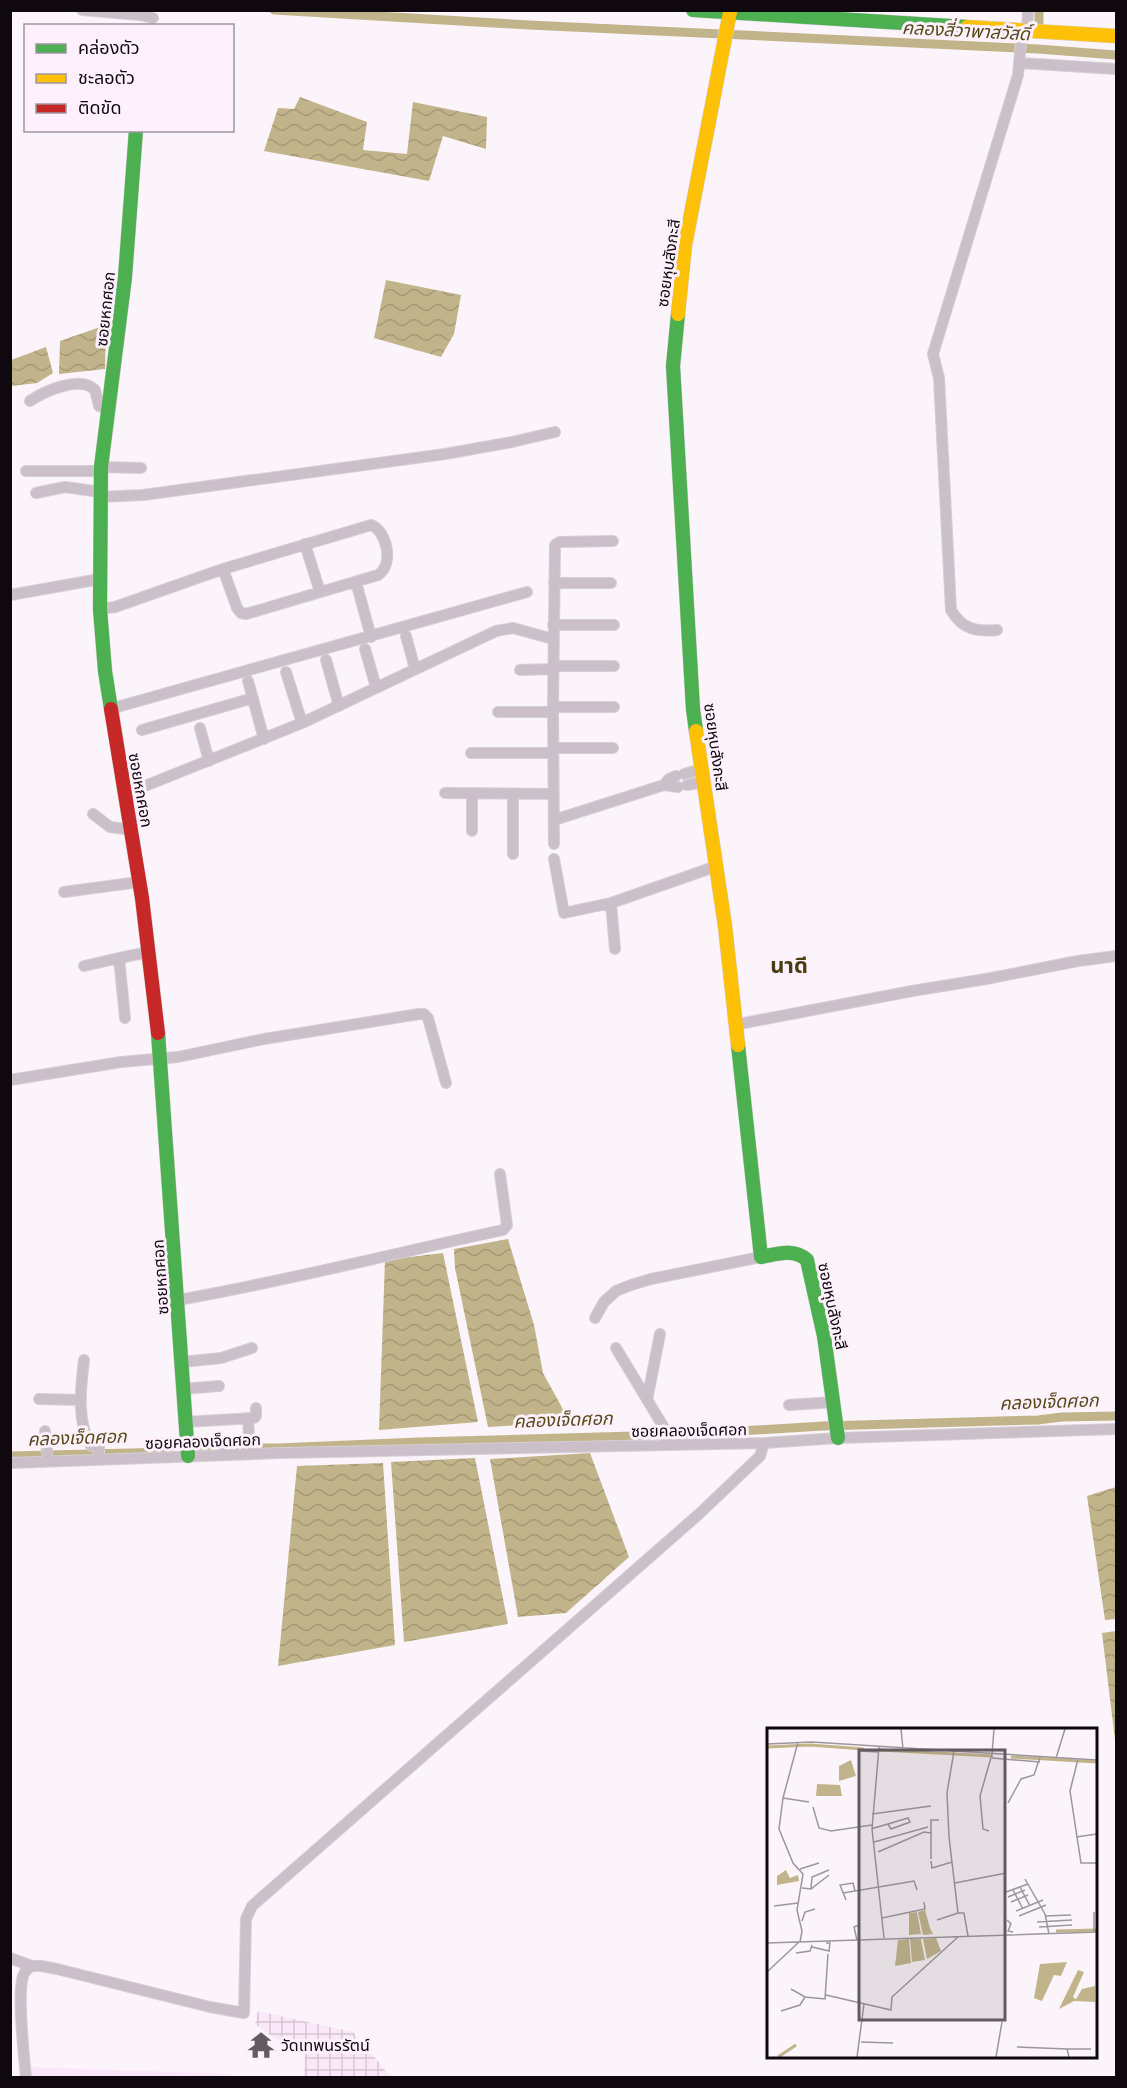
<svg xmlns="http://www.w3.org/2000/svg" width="1127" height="2088" font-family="Lora,'Noto Sans Thai',serif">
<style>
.built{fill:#fae8f8}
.industrial{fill:url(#industrial-grid)}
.water{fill:url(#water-waves)}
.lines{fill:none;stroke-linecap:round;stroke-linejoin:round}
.canal{stroke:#c2b48a;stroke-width:9}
.street-casing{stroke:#d4cfd4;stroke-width:12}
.fast-casing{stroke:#d4cfd4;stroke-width:15}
.slow-casing{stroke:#d4cfd4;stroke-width:15}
.jam-casing{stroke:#d4cfd4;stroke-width:15}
.street{stroke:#cbbfca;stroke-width:10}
.fast{stroke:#4caf50;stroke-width:14}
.slow{stroke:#ffc107;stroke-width:14}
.jam{stroke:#c62828;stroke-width:14}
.labels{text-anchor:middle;stroke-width:6;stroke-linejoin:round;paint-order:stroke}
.street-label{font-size:16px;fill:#0f090f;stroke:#fef1fd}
.poi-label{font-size:16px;fill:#0f090f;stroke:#fef1fd;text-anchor:start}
.water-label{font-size:18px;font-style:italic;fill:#564a19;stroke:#fef1fd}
.district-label{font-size:22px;font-weight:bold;fill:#483d14;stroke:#fef1fd}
.inset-river{fill:none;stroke:#c2b48a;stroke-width:3}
.inset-road{fill:none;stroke:#9d969c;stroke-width:1.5}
.view{fill:#625b61;fill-opacity:0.15;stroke:#625b61;stroke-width:3}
.inset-edge{fill:none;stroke:#0f090f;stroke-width:3}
</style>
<defs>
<pattern id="industrial-grid" width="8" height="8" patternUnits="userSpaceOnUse" patternTransform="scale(1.5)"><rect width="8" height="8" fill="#fae8f8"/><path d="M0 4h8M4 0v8" fill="none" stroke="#d5c6d3"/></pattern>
<pattern id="water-waves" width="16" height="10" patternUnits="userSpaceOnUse" patternTransform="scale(1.5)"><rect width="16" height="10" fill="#c2b48a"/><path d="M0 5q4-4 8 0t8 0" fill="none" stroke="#a69976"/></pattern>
</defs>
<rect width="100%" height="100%" fill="#fbf4fa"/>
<path class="built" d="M30 2067 231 2074V2078H30Z"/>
<path class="industrial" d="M258 2011 353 2032 391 2077H304L305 2051 276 2039 255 2024Z"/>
<path class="water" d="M300 97 367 122 363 150 407 154 413 102 487 117 486 149 443 136 429 181 264 151 278 108 294 109Z
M386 280 461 295 454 334 441 357 374 338Z
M106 325 105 369 59 374 60 341Z
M46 347 53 373 37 383 11 386V360Z
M508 1239 534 1325 543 1373 570 1422 488 1427 455 1268 454 1249Z
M443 1253 478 1422 379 1430 385 1260Z
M590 1453 629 1557 566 1613 518 1617 490 1459Z
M475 1458 508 1624 404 1642 391 1462Z
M383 1463 395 1645 278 1666 297 1466Z
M1116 1487V1619L1105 1620 1087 1496Z
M1116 1631V1740H1115L1102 1633Z"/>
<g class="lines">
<path class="canal" d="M274 10 529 25 1038 49 1116 55
M1039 23V10
M184 1451H208L223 1446 238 1448H278L418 1442 635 1436 655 1433 690 1434 823 1426 1038 1420 1062 1417 1116 1416
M10 1456C64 1455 116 1453 170 1452"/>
<defs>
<path id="street" d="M82 10 140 15 153 18
M1027 30 1028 10
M1020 63 1116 69
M30 401C45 391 80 375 95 390L99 406 109 409
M101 467 141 468
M26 471H101
M36 493 65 487 100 492
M100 497 143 495 445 454 512 442 555 432
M305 544 320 592
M356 582 371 637
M554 583H611
M10 595 100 579
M100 609 115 607 223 569 371 525C386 530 395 564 378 575L246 614 241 613 237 608 223 569
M553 625H614
M997 630C976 632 962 629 951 610L939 378 933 354 1018 75 1022 30
M406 636 415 669
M365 649 376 687
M326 660 339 706
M553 666H614
M520 670 553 669
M286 672 302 723
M248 681 264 739
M553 707H614
M110 709 527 592
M498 712H553
M200 728 209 761
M142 730 253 698
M553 748H613
M471 753H553
M684 774 702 769
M664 785 678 787
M687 785 704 782
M145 786 302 723 496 631 513 628 553 639
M445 793 553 794
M472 793V831
M93 814 110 827 132 830
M554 820 664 785 669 779 676 776
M554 844 553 707 555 545 560 542 613 541
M513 854V794
M554 859 564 913 611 903 717 866
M64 892 139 882
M611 903 615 949
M84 966 119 958
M125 1018 119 958 149 952
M739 1024 912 991 986 979 1078 961 1116 956
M10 1080 121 1062 178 1057 264 1039 419 1014H424L428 1018 446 1083
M178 1300C287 1281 395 1253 503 1230L507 1225 500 1174
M595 1318 604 1302 616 1291 631 1285 651 1279 761 1257
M616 1348 663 1426 666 1445
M84 1360C81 1386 76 1421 91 1446L99 1445V1459
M182 1362 221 1358 252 1348
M183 1389 219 1386
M39 1399 81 1400
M647 1400 660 1334
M789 1405 834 1402
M248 1418 250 1454
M185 1422 254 1418 256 1416V1408
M45 1431 48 1461
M218 1438 222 1444 223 1455
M10 1463 280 1453 764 1443 838 1438 1116 1429
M10 1958 32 1966H41L57 1969 210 2007 244 2013 246 1919 252 1906 699 1514 760 1456 764 1443
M26 2078C24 2054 17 1996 23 1976 25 1971 27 1968 32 1966"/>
<path id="fast" d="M693 10 967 27
M678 314 673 366 693 709 696 731
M111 709 105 671 100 609 101 467 125 277 136 130
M158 1033 188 1456
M738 1045 761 1257C777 1254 794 1248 807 1260L824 1336 838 1438"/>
<path id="slow" d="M967 27 1116 36
M678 314 685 245 730 12
M696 731 725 926 738 1045"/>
<path id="jam" d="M111 709 142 898 158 1033"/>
</defs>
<use href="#street" class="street-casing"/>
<use href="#fast" class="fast-casing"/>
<use href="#slow" class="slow-casing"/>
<use href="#jam" class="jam-casing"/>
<use href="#street" class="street"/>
<use href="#fast" class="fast"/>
<use href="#slow" class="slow"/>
<use href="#jam" class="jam"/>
</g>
<defs>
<symbol id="temple-bare" viewBox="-9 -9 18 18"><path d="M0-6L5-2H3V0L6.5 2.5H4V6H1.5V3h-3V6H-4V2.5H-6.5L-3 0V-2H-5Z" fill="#625b61" stroke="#fef1fd" stroke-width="2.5" paint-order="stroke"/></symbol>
</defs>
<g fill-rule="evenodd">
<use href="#temple-bare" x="242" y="2026" width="38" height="38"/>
</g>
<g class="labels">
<g class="street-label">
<text transform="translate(668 263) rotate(-82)" y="6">ซอยหุบสังกะสี</text>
<text transform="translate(105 309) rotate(-84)" y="6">ซอยหกศอก</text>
<text transform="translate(716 747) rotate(82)" y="6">ซอยหุบสังกะสี</text>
<text transform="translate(141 790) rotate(80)" y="6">ซอยหกศอก</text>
<text transform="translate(160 1277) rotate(-94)" y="6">ซอยหกศอก</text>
<text transform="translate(833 1306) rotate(78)" y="6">ซอยหุบสังกะสี</text>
<text transform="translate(689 1430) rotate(-1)" y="6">ซอยคลองเจ็ดศอก</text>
<text transform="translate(203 1441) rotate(-2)" y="6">ซอยคลองเจ็ดศอก</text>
</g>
<g class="poi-label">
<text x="281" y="2051">วัดเทพนรรัตน์</text>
</g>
<g class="water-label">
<text transform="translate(966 31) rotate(3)" y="6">คลองสี่วาพาสวัสดิ์</text>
<text transform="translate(1049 1402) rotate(-2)" y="6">คลองเจ็ดศอก</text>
<text transform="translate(563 1420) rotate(-2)" y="6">คลองเจ็ดศอก</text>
<text transform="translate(77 1438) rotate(-2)" y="6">คลองเจ็ดศอก</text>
</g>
<g class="district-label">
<text x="789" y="973">นาดี</text>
</g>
</g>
<g transform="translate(767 1728)">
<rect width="330" height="330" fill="#fbf4fa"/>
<path d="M84 32 89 48 72 53V38ZM50 56 73 57 75 68H49ZM19 142 23 150 31 147 32 153 10 157V148ZM158 182 163 200 166 206 156 207 151 184ZM150 184 154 206 142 207V185ZM169 210 174 223 160 231 156 211ZM142 211 144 235 128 238 131 212ZM143 211H154L158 232 145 234ZM300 234 294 248 287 247 275 273 267 270 273 236ZM311 242 317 244 306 269 309 271 315 261 328 258V274L307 273 292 281Z" fill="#c2b48a"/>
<path class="inset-river" d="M0 19 43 17 97 21M113 22 226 28M244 29 330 34M289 203 330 202M11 329 29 317"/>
<path class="inset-road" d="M134 1 136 21M31 14 16 70 12 101 26 135 36 146 30 182 35 203 33 214M0 16 45 14 330 32M112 19 105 101 117 210M93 23 112 24M187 23 180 65 182 109 191 185H197L201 208M225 26 227 1M225 30 273 34M289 30 298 1M311 31 303 63 314 135H330M16 70 42 74M241 75 254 51 267 47 273 29M46 79 52 100 64 103 105 97M105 86 164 78M105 101 107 100 121 96 141 90 143 94 124 101 121 96M222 103 216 101 213 68 225 26M309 109 330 106M107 114 161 99M111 124 157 104 164 105M164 131V92H172M164 133 165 140 185 134M33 141 52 135M258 151 278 186 282 206M188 155 239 145M253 159 263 178M35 160 44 161 62 147M44 161 45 149 62 142M246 162 256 181M239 164 261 156M76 165 147 153 150 162M241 169 258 162M79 172 73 157 86 155 88 163M244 174 261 167M7 178 31 175M249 183 276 172M327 184V204M252 188 279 177M278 188 304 187M115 190 158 181 157 174M170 192 191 185M240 192 244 196 241 203 246 204M35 193 38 184 48 181M270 194 305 192M272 199 305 197M90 212 87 199 92 197M0 215 330 204M45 219 62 223 63 215H59M29 225 43 223 45 217M0 244 32 214M24 261 38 269 58 271 61 226M59 267 124 282 125 269 191 209M14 283 33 277 38 269M94 314 126 315M250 319 300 321 302 329M300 321H324M90 329 97 276M229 329 235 294"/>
<path class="view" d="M92 22H238V292H92Z"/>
<rect width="330" height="330" class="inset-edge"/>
</g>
<rect width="1127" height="2088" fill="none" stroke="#0f090f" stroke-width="24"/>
<rect x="24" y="24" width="210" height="108" fill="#fef1fd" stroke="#9e949e" stroke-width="1.5"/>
<rect x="36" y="44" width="30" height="9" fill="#4caf50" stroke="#9e949e" stroke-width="1.5"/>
<text x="78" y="54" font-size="18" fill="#0f090f">คล่องตัว</text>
<rect x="36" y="74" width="30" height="9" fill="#ffc107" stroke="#9e949e" stroke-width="1.5"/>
<text x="78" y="84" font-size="18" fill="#0f090f">ชะลอตัว</text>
<rect x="36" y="104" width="30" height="9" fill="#c62828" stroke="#9e949e" stroke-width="1.5"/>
<text x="78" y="114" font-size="18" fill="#0f090f">ติดขัด</text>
</svg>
